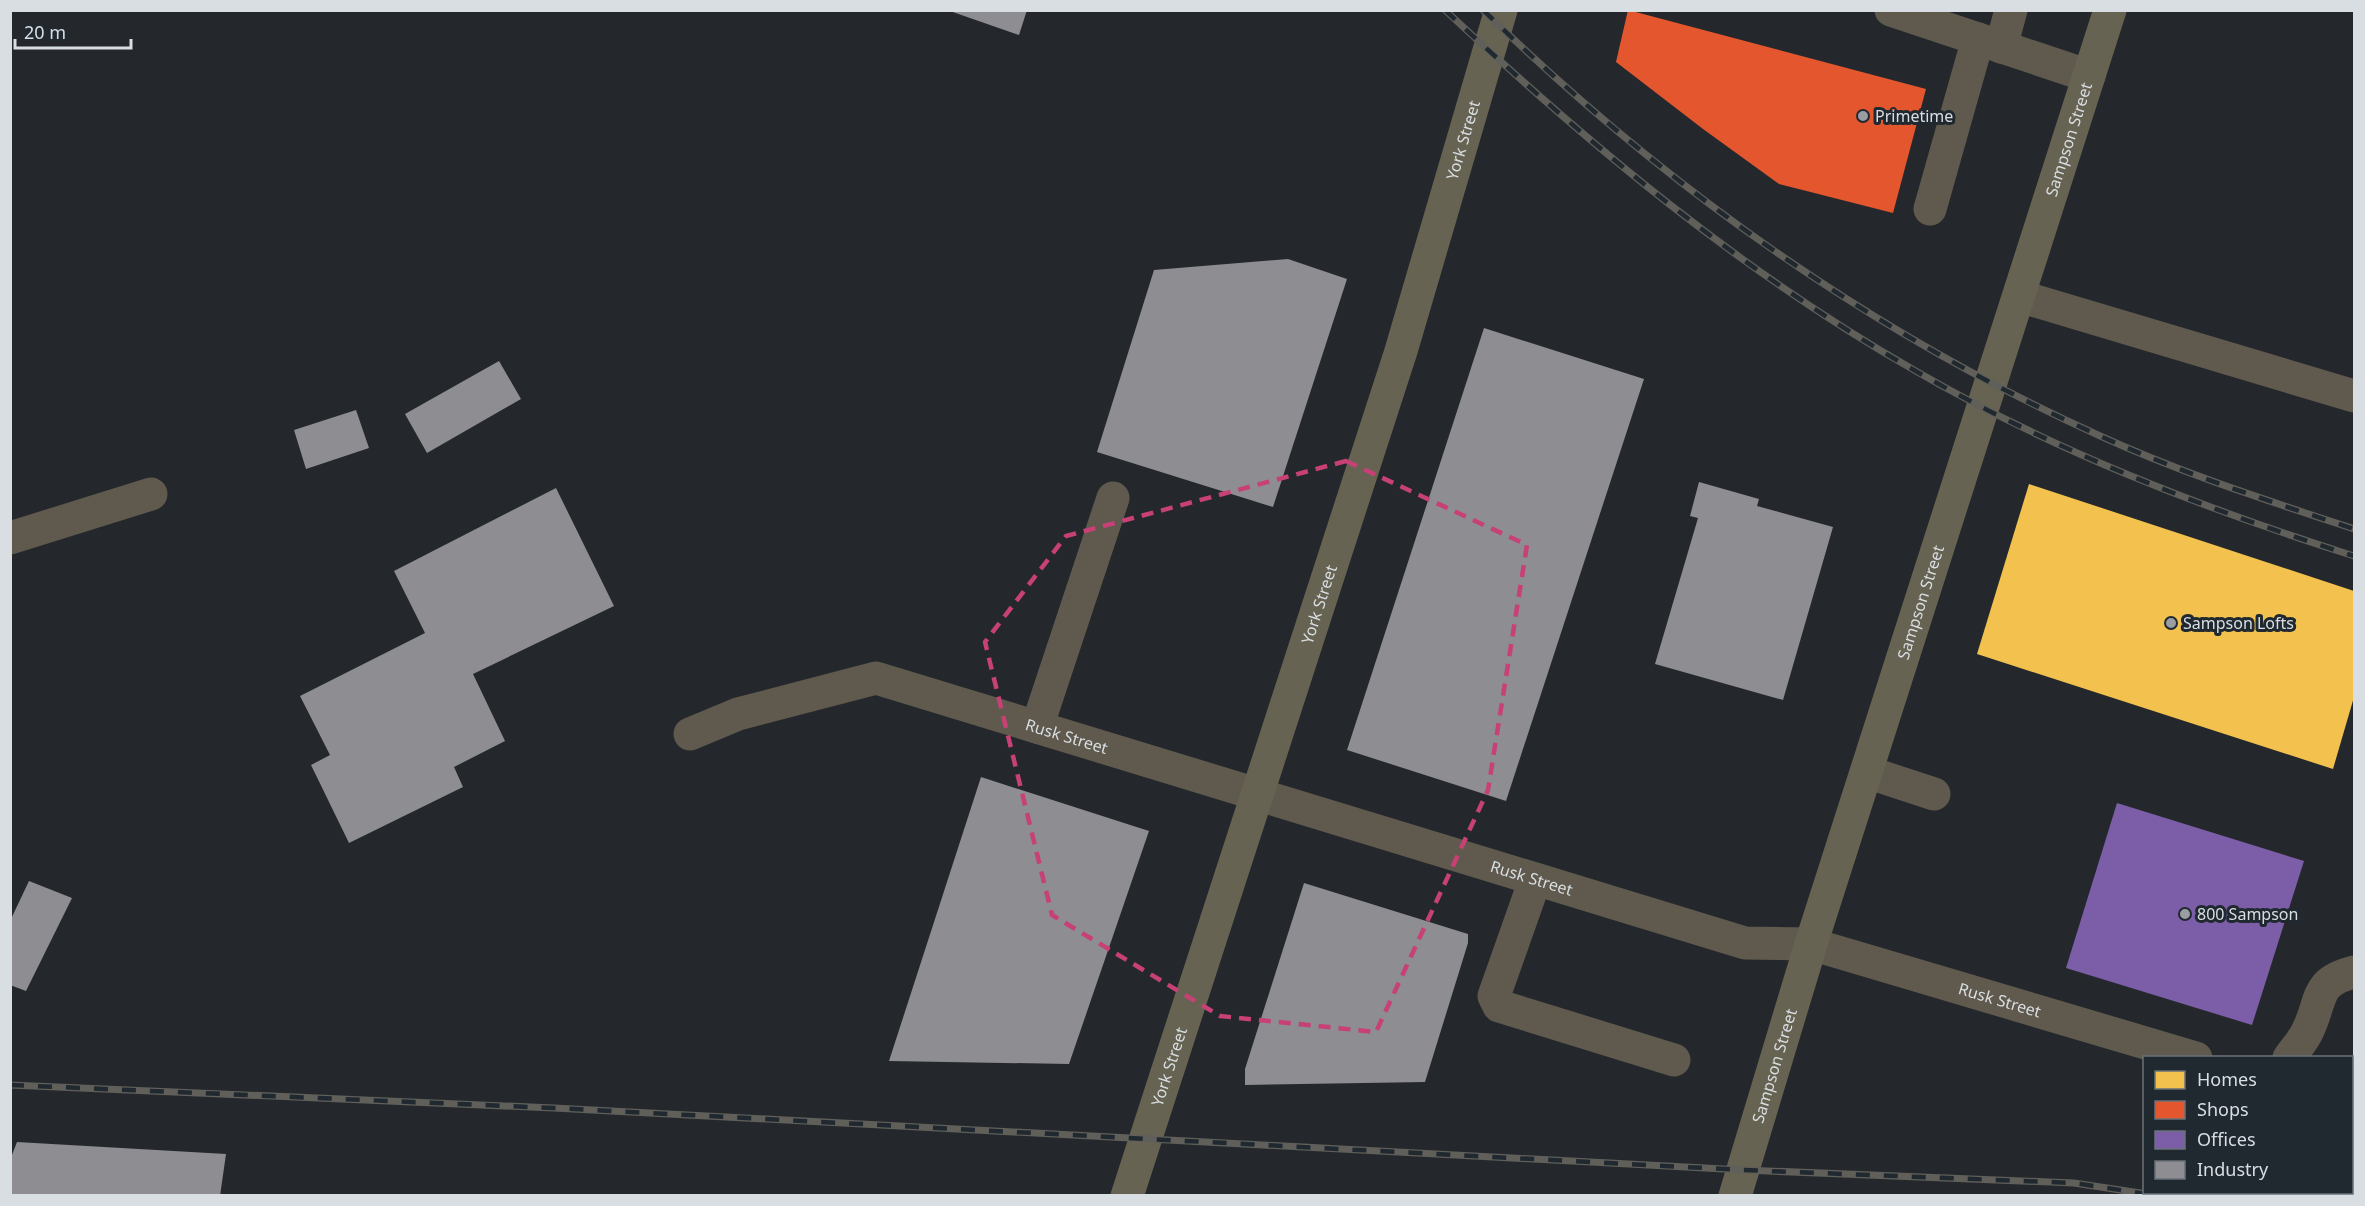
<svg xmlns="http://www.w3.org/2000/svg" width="2365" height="1206" font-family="'Noto Sans',sans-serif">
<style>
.homes{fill:#f2c14e}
.shops{fill:#e4572e}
.offices{fill:#7b5ea7}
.industry{fill:#8d8d92}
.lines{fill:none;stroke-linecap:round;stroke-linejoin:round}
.minor{stroke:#5f5a4d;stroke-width:33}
.major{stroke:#676352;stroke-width:33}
.rail-casing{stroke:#605f5a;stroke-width:7}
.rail{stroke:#202930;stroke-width:4.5;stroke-dasharray:14;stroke-linecap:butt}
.marked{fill:none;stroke:#c74076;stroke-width:4.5;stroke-dasharray:12 8;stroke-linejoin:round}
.poi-dot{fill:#9a9ea3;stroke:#202930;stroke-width:2}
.labels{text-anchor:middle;stroke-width:6;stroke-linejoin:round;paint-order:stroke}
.poi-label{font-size:16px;fill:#d9dee3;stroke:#202930;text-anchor:start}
.street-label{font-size:16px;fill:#d9dee3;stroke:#202930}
</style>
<rect width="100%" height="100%" fill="#24282c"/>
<path class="homes" d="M2029 484 2354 591V697L2333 769 1977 654Z"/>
<path class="shops" d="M1628 10 1926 89 1893 213 1779 184 1703 129 1616 62Z"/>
<path class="offices" d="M2117 803 2304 861 2252 1025 2066 968Z"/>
<path class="industry" d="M947 10H1027L1019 35Z
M1288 259 1347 279 1273 507 1097 452 1154 270Z
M1484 328 1644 379 1506 801 1347 750Z
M499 361 521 399 427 453 405 414Z
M356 410 369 448 306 469 294 430Z
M1699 482 1759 499 1757 506 1833 527 1783 700 1655 664 1698 518 1690 516Z
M556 488 614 606 473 674 505 741 454 767 463 787 349 843 311 765 330 755 300 696 425 633 394 571Z
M981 777 1149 831 1069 1064 889 1061Z
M29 881 72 898 26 991 10 985V921Z
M1304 883 1468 934V943L1425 1082 1245 1085V1069Z
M17 1142 226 1154 220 1196H10V1160Z"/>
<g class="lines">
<g class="minor">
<path d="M1891 10 2089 76"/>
<path d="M2001 47 2011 10"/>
<path d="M1930 209 1978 39"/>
<path d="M2019 296 2354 396"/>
<path d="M10 538 151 494"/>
<path d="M1037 727 1113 498"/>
<path id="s1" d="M690 734 738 714 876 678 1745 943 1811 944 2196 1058"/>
<path d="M1867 772 1934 794"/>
<path d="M1535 880 1494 996 1499 1006 1674 1060"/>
<path d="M2289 1058C2295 1049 2304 1040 2308 1030 2323 999 2314 982 2354 972"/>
<path d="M2352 1103 2354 1102"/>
</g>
<g class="major">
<path id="s2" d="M1127 1196 1401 351 1501 10"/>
<path id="s3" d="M1735 1196 1811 944 2110 10"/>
</g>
<defs>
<path id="rail" d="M1445 10C1589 145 1742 272 1914 370 2052 450 2202 508 2354 556
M1483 10C1663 185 1870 332 2098 435 2181 473 2269 501 2354 529
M10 1085 554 1108 1743 1170 2074 1183 2160 1196"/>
</defs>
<use href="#rail" class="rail-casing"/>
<use href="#rail" class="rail"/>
</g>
<path class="marked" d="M1346 461 1527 545 1488 790 1376 1032 1220 1016 1052 915 985 642 1066 536Z"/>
<g class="poi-dot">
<circle cx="1863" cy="116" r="6"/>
<circle cx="2171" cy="623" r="6"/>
<circle cx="2185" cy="914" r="6"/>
</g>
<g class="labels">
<g class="poi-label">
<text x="1875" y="122">Primetime</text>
<text x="2183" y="629">Sampson Lofts</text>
<text x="2197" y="920">800 Sampson</text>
</g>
<g class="street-label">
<text dy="6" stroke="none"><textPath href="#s2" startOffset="1108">York Street</textPath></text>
<text dy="6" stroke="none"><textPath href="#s3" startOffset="1108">Sampson Street</textPath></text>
<text dy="6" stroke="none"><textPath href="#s3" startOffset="622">Sampson Street</textPath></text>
<text dy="6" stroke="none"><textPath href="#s2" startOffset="622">York Street</textPath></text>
<text dy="6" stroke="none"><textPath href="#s1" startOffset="394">Rusk Street</textPath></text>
<text dy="6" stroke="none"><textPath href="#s1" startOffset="880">Rusk Street</textPath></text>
<text dy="6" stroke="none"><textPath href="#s1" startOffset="1366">Rusk Street</textPath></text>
<text dy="6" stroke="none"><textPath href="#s3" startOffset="136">Sampson Street</textPath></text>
<text dy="6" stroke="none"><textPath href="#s2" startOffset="136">York Street</textPath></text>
</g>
</g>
<rect width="2365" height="1206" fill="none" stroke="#d9dee3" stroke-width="24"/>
<rect x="2143" y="1056" width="210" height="138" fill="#202930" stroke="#6a7178" stroke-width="1.5"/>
<rect x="2155" y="1071" width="30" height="18" fill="#f2c14e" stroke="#6a7178" stroke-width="1.5"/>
<text x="2197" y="1086" font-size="18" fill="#d9dee3">Homes</text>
<rect x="2155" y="1101" width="30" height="18" fill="#e4572e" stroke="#6a7178" stroke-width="1.5"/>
<text x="2197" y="1116" font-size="18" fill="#d9dee3">Shops</text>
<rect x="2155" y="1131" width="30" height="18" fill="#7b5ea7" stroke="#6a7178" stroke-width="1.5"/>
<text x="2197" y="1146" font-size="18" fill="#d9dee3">Offices</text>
<rect x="2155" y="1161" width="30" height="18" fill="#8d8d92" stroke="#6a7178" stroke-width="1.5"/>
<text x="2197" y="1176" font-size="18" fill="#d9dee3">Industry</text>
<path d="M15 39v9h116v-9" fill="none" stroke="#d9dee3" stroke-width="3"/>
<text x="24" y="39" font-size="18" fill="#d9dee3" stroke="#202930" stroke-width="4.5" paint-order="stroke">20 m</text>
</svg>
